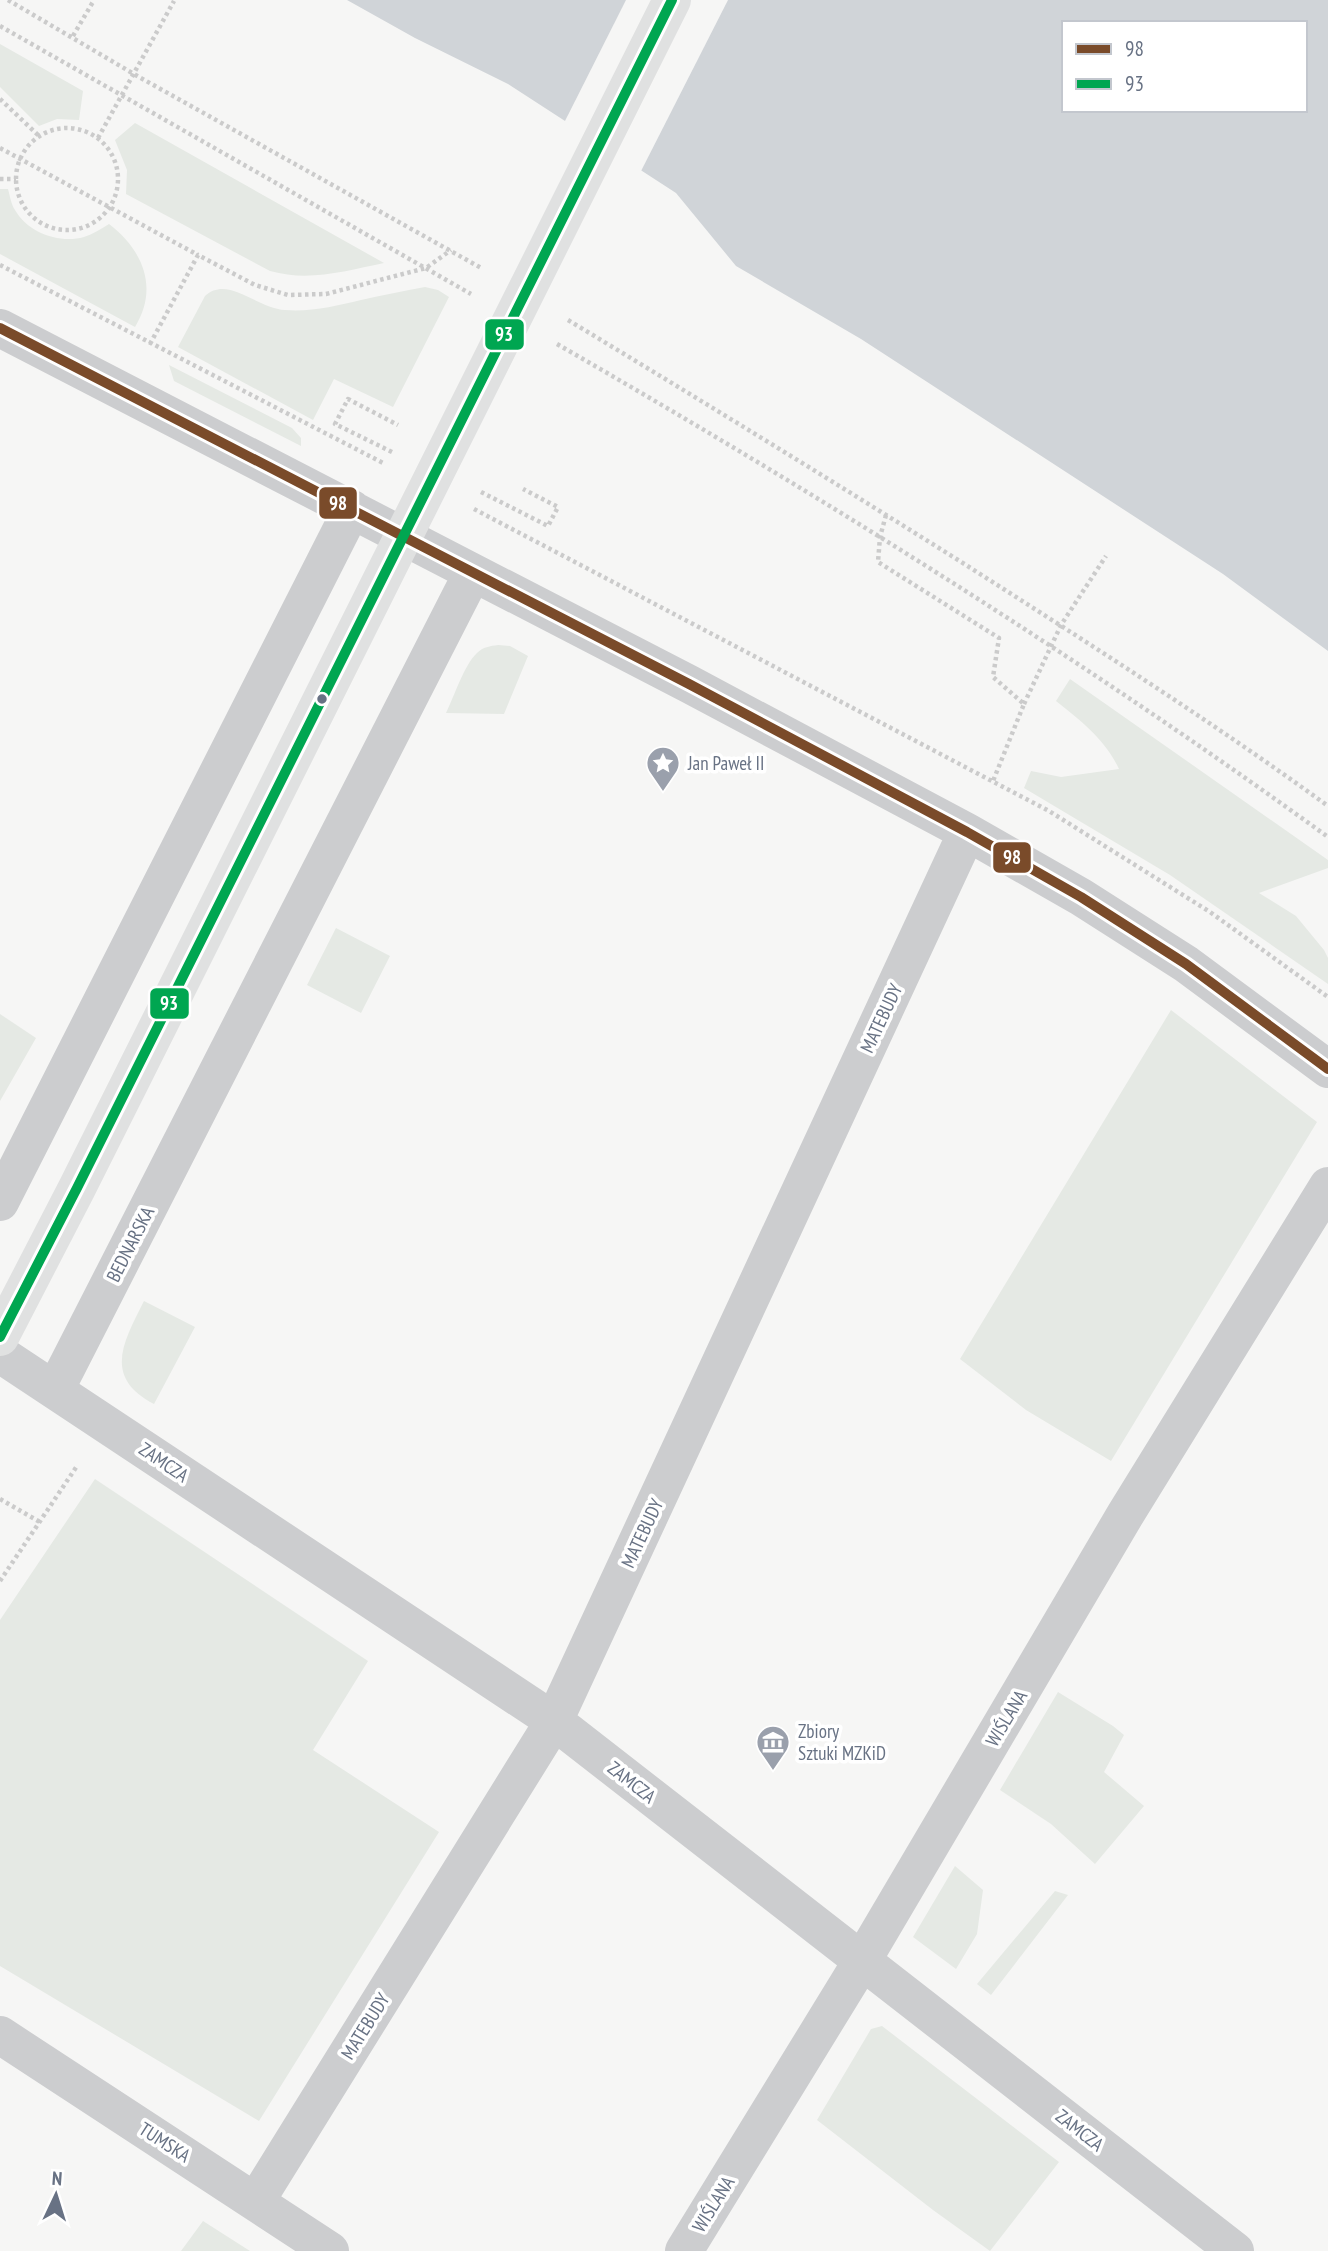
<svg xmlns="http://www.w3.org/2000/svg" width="1328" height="2251" font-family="'PT Sans Narrow',sans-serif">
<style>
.green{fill:#e5e9e4}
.water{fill:#d0d4d8;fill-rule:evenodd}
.pier{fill:#f6f6f5}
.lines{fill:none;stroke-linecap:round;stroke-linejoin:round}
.path{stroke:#cbcbcb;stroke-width:4.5;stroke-dasharray:3.5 3.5;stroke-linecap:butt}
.minor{stroke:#cccdcf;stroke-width:38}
.major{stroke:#e0e1e1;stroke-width:38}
.bus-1-casing{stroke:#fff;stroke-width:16}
.bus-2-casing{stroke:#fff;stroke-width:16}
.bus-1{stroke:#7a4b2a;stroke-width:10}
.bus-2{stroke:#00a651;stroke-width:10}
.bus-dot{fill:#687284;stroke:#fff;stroke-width:2.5}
.labels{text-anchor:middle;stroke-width:7;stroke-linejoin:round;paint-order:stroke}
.poi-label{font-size:19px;fill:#687284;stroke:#fff;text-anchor:start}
.street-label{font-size:19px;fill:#687284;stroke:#fff}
.line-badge{stroke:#fff;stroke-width:2.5}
.badge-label{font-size:19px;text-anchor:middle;font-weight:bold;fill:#fff}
</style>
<rect width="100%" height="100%" fill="#f6f6f5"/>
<path class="green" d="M0 44 83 91 79 120 57 119 39 126 0 87Z
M135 123 384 263C345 271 309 282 270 271L126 194 127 170 115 140Z
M0 189H8C10 196 11 204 15 210 28 233 60 244 84 237 93 234 101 229 109 224 143 250 159 288 135 327L0 254Z
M425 287 438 290 449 297 393 407 334 379 313 420 178 347 205 296C228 275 256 308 285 310 311 312 336 306 361 300 382 295 404 291 425 287Z
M169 365 292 428 301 438V446L174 381Z
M498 645 510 646 528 656 504 714 446 713C454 697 464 665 477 653 483 647 490 646 498 645Z
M1070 679 1328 860V868L1259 893 1296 916 1324 950 1328 958V984L1170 875 1024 788 1031 771 1061 777 1119 769C1105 739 1081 721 1056 701Z
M336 928 390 956 361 1013 307 985Z
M1171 1010 1317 1122 1111 1461 1026 1410 960 1359Z
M0 1014 36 1038 0 1101Z
M144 1301 195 1327 154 1404C102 1377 124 1341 144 1301Z
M95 1479 368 1661 313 1750 439 1832 259 2121 0 1966V1620Z
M1058 1692 1113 1726 1124 1735 1104 1772 1144 1806 1095 1864 1051 1824 1000 1790Z
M955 1866 983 1890 977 1934 956 1969 913 1937Z
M1055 1891 1068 1895 991 1995 977 1984Z
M882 2026 1059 2162 990 2251 933 2210 817 2120 871 2029Z
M203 2221 250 2251H181Z"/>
<path class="water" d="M347 0H1328V651L1223 574 861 339 736 266 676 193 508 84 415 38ZM1064 23H1305V110H1064Z"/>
<path class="pier" d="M626 0H728L639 175 564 123Z"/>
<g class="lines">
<path class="path" d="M8 0 139 77 483 269
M0 26 471 294
M73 36 94 0
M0 99 39 136
M16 179a51 51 0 1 1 102 0a51 51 0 1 1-102 0Z
M98 138 174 1
M0 148 198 255
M0 179H16
M0 265 385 464
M568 320C702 401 834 482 966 565 1088 643 1211 721 1328 806
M150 344 198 255 255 285 288 295 326 294 426 268 451 250
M557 344C821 496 1081 658 1328 837
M392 452 335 424 348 399 398 425
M481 492 548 526 558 507 523 489
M474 509 1049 811 1210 912 1328 997
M886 515 880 537 878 562 999 638 993 677 1024 704 993 781
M1024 704 1061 625 1106 556
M0 1499 40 1522
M0 1581 77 1466"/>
<path class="minor" d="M0 328 689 684 967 832 1081 897 1186 964 1328 1069
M0 1202 352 509
M0 1354 554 1721 1235 2251
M55 1390 472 574
M0 2035 330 2251
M256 2201 554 1721 967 832
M684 2251 862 1961 1125 1515 1328 1186"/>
<path class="major" d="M0 1337 77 1188 672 0"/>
<defs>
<path id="bus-1" d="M0 328 689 684 967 832 1081 897 1186 964 1328 1069"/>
<path id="bus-2" d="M0 1337 77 1188 672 0"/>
</defs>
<use href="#bus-1" class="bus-1-casing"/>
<use href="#bus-2" class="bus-2-casing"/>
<use href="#bus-1" class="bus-1"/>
<use href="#bus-2" class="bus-2"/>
</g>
<defs>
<symbol id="sight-pin" viewBox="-11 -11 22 30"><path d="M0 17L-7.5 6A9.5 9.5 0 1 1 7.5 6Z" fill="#9aa0ac" stroke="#fff"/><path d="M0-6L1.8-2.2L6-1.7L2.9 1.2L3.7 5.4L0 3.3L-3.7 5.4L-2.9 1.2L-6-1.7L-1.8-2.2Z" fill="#fff"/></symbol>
<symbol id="museum-pin" viewBox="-11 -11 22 30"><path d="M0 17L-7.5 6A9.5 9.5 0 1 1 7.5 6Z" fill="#9aa0ac" stroke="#fff"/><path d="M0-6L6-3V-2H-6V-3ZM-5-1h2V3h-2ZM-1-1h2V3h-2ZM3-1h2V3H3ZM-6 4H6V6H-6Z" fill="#fff"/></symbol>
</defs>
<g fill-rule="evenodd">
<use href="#sight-pin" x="644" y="744" width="38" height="52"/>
<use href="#museum-pin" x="754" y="1723" width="38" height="52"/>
</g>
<circle class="bus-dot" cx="322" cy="699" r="6"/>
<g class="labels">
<g class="poi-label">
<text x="688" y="770">Jan Paweł II</text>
<text x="798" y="1738">Zbiory<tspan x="798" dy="22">Sztuki MZKiD</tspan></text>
</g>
<g class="street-label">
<text transform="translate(881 1018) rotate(-65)" y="7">MATEBUDY</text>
<text transform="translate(130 1244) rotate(-63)" y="7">BEDNARSKA</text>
<text transform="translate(164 1462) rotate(34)" y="7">ZAMCZA</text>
<text transform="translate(642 1533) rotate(-65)" y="7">MATEBUDY</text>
<text transform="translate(1006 1718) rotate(-59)" y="7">WIŚLANA</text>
<text transform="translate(632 1782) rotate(38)" y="7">ZAMCZA</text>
<text transform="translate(365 2026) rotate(-58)" y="7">MATEBUDY</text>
<text transform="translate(1080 2130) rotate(38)" y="7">ZAMCZA</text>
<text transform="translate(165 2142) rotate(33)" y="7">TUMSKA</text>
<text transform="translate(713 2204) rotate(-58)" y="7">WIŚLANA</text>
</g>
</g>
<g class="line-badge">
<rect x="484" y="318" width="41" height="33" rx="7" fill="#00a651"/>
<rect x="318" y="486" width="40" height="34" rx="7" fill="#7a4b2a"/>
<rect x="992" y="841" width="40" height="33" rx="7" fill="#7a4b2a"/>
<rect x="149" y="987" width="41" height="33" rx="7" fill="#00a651"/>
</g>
<g class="badge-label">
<text x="504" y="341">93</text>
<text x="338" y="510">98</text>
<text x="1012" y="864">98</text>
<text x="169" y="1010">93</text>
</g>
<rect x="1062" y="21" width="245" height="91" fill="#ffffff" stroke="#c3c7ce" stroke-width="2"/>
<rect x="1076" y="44" width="35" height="10" fill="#7a4b2a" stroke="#c3c7ce" stroke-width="2"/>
<text x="1125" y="56" font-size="21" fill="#687284">98</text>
<rect x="1076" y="79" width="35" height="10" fill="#00a651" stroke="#c3c7ce" stroke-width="2"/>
<text x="1125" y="91" font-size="21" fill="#687284">93</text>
<g transform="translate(56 2195) rotate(4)" stroke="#ffffff" stroke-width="5" paint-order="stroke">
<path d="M0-5L12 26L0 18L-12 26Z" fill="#687284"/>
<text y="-10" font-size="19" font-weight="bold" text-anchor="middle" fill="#687284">N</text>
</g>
</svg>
